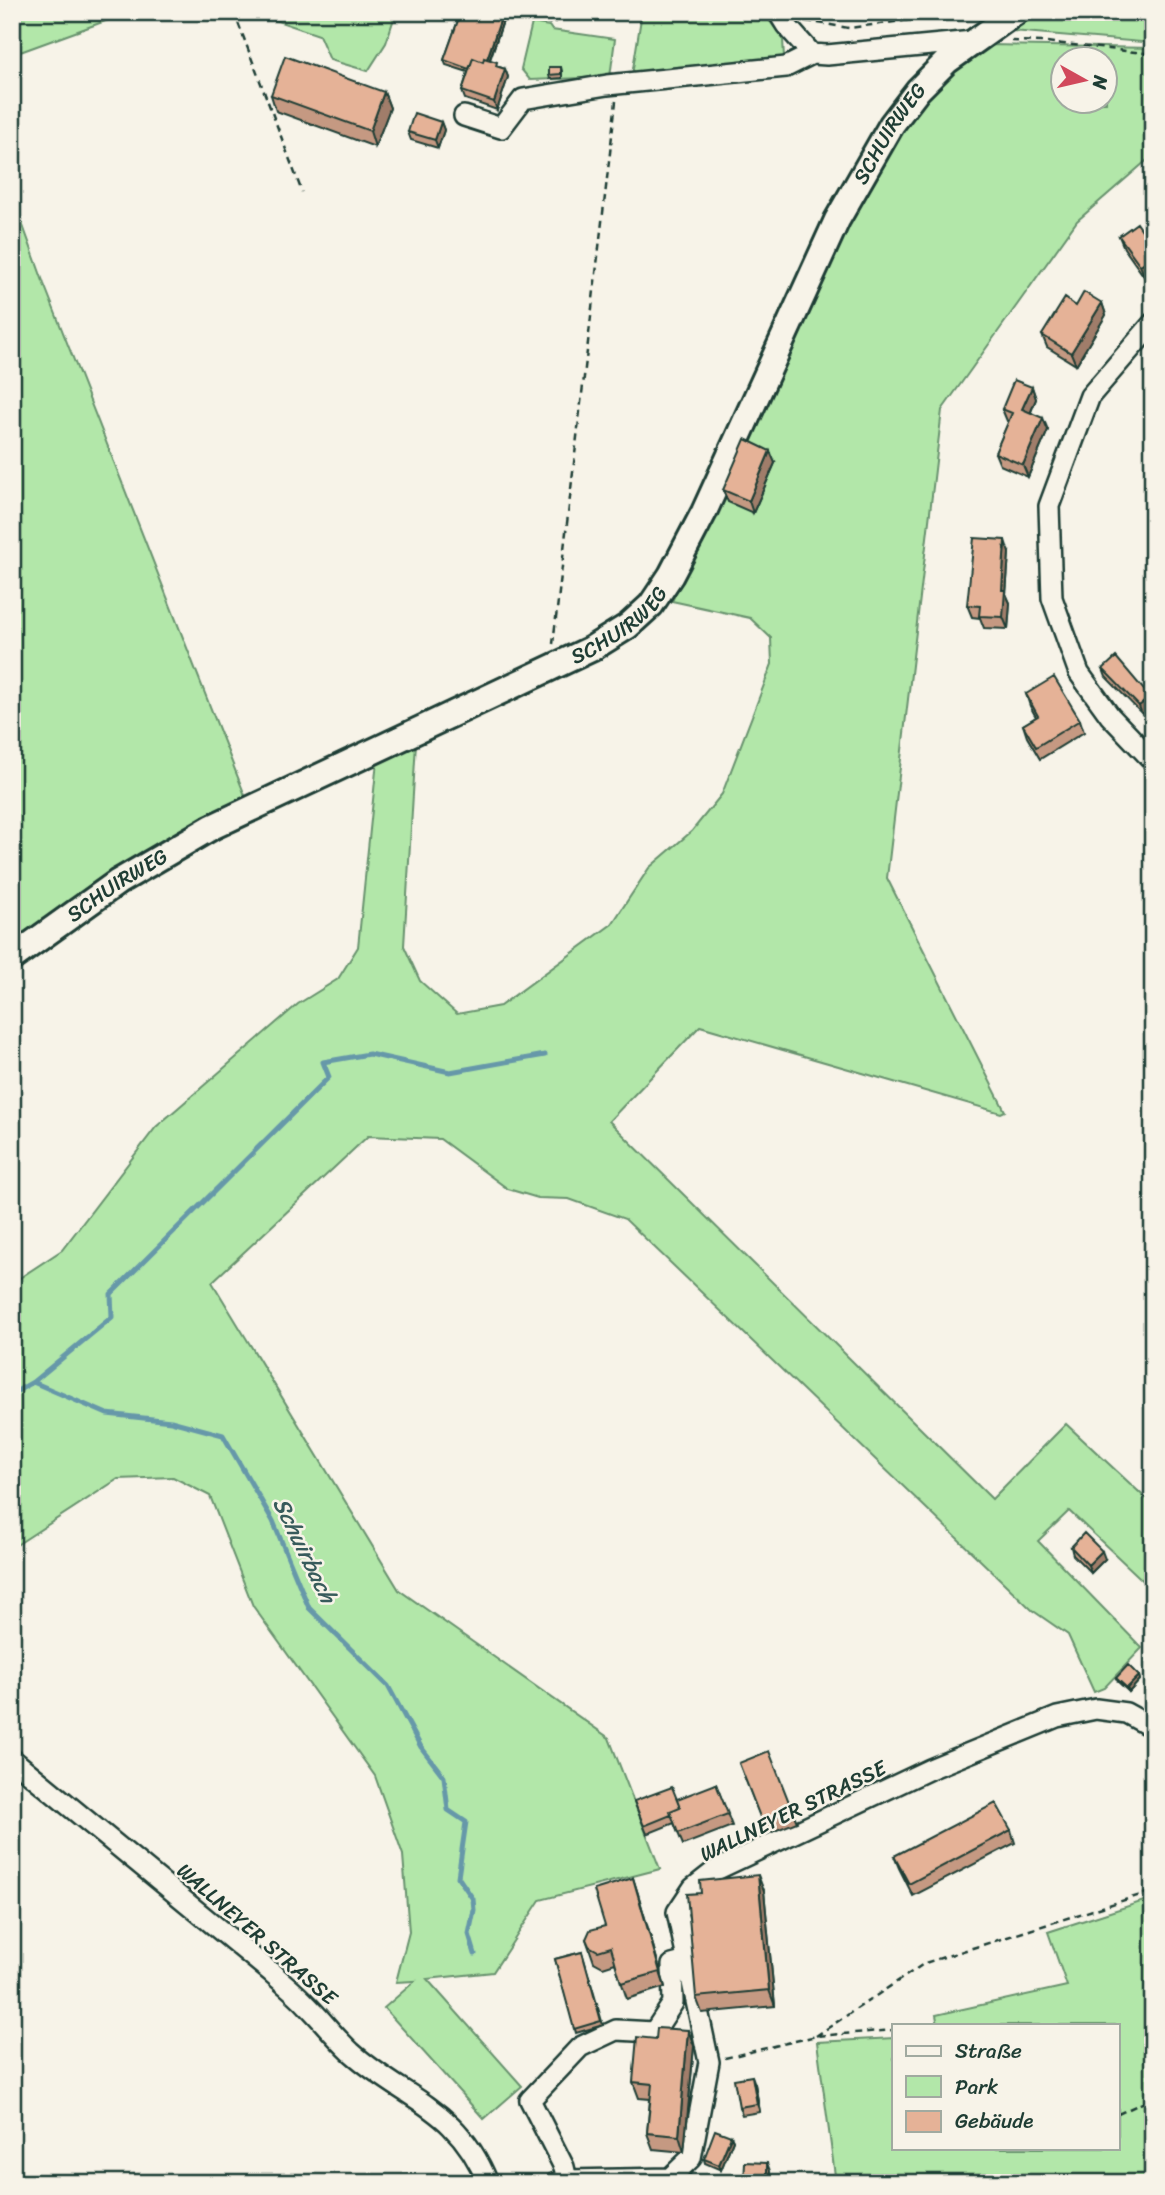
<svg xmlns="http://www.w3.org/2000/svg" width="1165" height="2195" font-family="Sriracha,sans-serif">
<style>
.green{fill:#b2e7a9;stroke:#68926e;stroke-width:2;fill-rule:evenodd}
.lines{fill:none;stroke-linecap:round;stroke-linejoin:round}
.stream{stroke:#6698a9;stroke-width:5}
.minor-casing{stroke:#1f3d34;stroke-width:24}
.major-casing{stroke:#1f3d34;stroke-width:30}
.path{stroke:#1f3d34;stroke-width:2.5;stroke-dasharray:7 5;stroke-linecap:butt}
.minor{stroke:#f7f3e8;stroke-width:19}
.major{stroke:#f7f3e8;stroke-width:24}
.wall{fill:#c59982;stroke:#1f3d34;stroke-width:2}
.shaded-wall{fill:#a07d6a;stroke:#1f3d34;stroke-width:2}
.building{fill:#e5b297;stroke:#1f3d34;stroke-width:2}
.labels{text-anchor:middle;stroke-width:5;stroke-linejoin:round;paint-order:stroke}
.street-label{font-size:21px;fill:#1f3d34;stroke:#f7f3e8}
.water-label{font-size:23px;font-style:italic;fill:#375b5b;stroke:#f7f3e8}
</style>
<rect width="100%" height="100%" fill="#f7f3e8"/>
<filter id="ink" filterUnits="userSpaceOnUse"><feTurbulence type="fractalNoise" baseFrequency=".0143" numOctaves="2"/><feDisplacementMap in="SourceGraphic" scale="14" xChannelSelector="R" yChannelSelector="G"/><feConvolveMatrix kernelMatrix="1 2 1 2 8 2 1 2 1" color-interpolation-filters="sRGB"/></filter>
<g filter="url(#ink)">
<path class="green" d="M12 12H130L12 55Z
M251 12H396L386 43 368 71 330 60 319 35Z
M642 12H763L783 39 784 58 632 75Z
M1042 12H1153V43L1012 31Z
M532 23 549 26 552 30 615 39 610 77 530 80 521 69Z
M992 45 1153 48V155L1077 221 942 410 887 878 1005 1111 1001 1113 700 1026 609 1121 992 1499 1066 1424 1153 1505V1590L1069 1511 1038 1541 1142 1648 1104 1688 1094 1692 1068 1635 1032 1610 625 1219 569 1199 538 1198 508 1189 440 1139 368 1136 212 1282 399 1590 609 1738 660 1869 540 1900 493 1972 427 1979 522 2086 484 2119 384 2008 415 1981 396 1982 409 1932 403 1855 375 1776 253 1606 210 1496 173 1477 118 1479 12 1548V1281L18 1279 62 1250 156 1127 298 1004 338 979 358 947 377 761 416 743 404 946 420 981 457 1014 500 1006 612 924 649 868 692 831 722 794 772 664 771 638 750 618 672 601 779 373 768 367C792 323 816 279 840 235 879 165 918 85 992 45ZM1064 60H1106V102H1064Z
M12 195 44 284 246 798 140 853 12 941Z
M1153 1898V2183H836L817 2042 894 2038V2148H1118V2025H938L936 2015 1067 1986 1048 1932Z"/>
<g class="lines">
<path class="stream" d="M33 1382 107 1414 171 1421 223 1435 273 1521 309 1608 388 1686 421 1747 444 1777 448 1810 466 1822 458 1877 473 1899 474 1910 469 1934 475 1954
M12 1394 33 1382 112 1317 111 1294 329 1077 323 1062 369 1054 450 1072 545 1055"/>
<defs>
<path id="minor" d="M778 12 786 25 812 54 827 55 973 41
M464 116 501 128 523 99 607 85 786 67 812 54
M1153 323 1090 396 1049 506 1052 598 1079 673 1110 716 1153 761
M12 1759 271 1972C283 1983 296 1993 307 2005 322 2020 335 2037 351 2052 406 2101 457 2106 488 2183
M567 2180 564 2167 530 2100 580 2047 616 2030 654 2032 673 2003 672 1965 687 1961
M556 2183 567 2180 670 2178 691 2158 709 2062 677 1912 693 1888 716 1870 930 1769 1057 1717 1096 1709 1126 1713 1153 1728"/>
<g id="major">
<path id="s1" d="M12 958 118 882 212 827 591 649 628 626 651 605 671 575 704 512 837 220 892 124 918 90 947 61 1016 12"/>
</g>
</defs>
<use href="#minor" class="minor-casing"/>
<use href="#major" class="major-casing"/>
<path class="path" d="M234 12 302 192
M521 14 553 24 567 12
M806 21 849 28 972 12
M1011 41 1046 42 1153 54
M553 644 616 101
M816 2036 925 1963 1153 1891
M725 2058 816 2036 894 2030
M1118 2114 1153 2098"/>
<use href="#minor" class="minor"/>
<use href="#major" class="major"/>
</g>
<path class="wall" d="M461 12H506L490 60 499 67 505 69 508 77 497 110 465 99 462 91 468 72 446 65 444 60Z
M561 67 562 71V78L550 79 549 75Z
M384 92 390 108 375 147 276 111 271 95Z
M441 122 444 130 438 148 411 140 408 132Z
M1119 236H1146L1145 278 1124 248Z
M1102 303 1106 315 1076 365 1047 347 1042 335Z
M1032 387 1036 399 1031 412 1048 430 1028 477 1000 465 995 453 1009 421H1007L1002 409Z
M775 463 753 513 728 502 723 490Z
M1009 553 1006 594 1010 603 1008 629 984 628 980 618 972 617 967 605Z
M1103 669 1150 697 1153 705 1142 714 1106 677Z
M1026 694 1080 720 1084 732 1040 759 1027 737 1023 725 1036 717 1030 706Z
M1071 1547 1105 1559 1091 1573 1073 1555Z
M1139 1676 1140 1680 1129 1692 1118 1682 1116 1678Z
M739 1763 792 1810 797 1822 767 1834Z
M716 1784 732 1826 683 1845 674 1823 647 1834 634 1801 680 1807Z
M1011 1830 1015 1843 913 1896 899 1868 894 1856Z
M633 1878 638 1894 665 1987 627 1999 615 1963 603 1967 594 1962 586 1939 605 1926Z
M764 1891 775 2006 702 2013 696 1997Z
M582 1952 603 2025 576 2033 555 1959Z
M688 2030 694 2046 684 2152 653 2149 647 2133 650 2099 639 2098 633 2082 656 2039Z
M755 2084 760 2112 742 2115 739 2107Z
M731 2136 733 2140 721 2170 705 2163 704 2159Z"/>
<path class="shaded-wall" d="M503 12H506L486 70 485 66Z
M505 69 508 77 497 110 494 102Z
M384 92 390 108 375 147 370 131Z
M441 122 444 130 438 148 435 140Z
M1153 257V272L1145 278 1140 265Z
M1102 303 1106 315 1076 365 1071 353Z
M1032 387 1036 399 1027 421 1022 409Z
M1043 418 1048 430 1028 477 1023 465Z
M770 451 775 463 753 513 749 501Z
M1005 540 1009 553 1006 594 1010 603 1008 629 1003 617 1002 590Z
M1150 697 1153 705 1142 714 1139 706Z
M1102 1551 1105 1559 1091 1573 1088 1565Z
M1139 1676 1140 1680 1129 1692 1127 1688Z
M758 1875 764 1891 775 2006 769 1990Z
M633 1878 638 1894 665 1987 660 1972Z
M688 2030 694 2046 684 2152 679 2136Z
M752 2076 755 2084 760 2112 757 2104Z
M731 2136 733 2140 721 2170 719 2165Z
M767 2163 770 2171V2183H767Z"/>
<path class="building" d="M461 12H503L487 59 484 58 483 62 473 58 469 69 444 60Z
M285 56 384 92 370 131 271 95Z
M473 58 483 62 484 58 497 62 496 66 505 69 494 102 462 91Z
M549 67H561V74L549 75Z
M414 113 441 122 435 140 408 132Z
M1137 223 1146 236 1153 231V257L1140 265 1119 236Z
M1084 292 1102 303 1071 353 1042 335 1065 298 1076 306Z
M1014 380 1032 387 1022 409 1043 418 1023 465 995 453 1012 413 1002 409Z
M745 439 770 451 749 501 723 490Z
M974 538 1005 540 1002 590H1005L1003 617 979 616 980 606 967 605Z
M1153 544V572L1143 548Z
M1116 657 1150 697 1139 706 1103 669Z
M1054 677 1080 720 1036 747 1023 725 1038 716 1026 694Z
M1084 1533 1102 1551 1088 1565 1071 1547Z
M1128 1665 1139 1676 1127 1688 1116 1678Z
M769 1751 792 1810 762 1822 739 1763Z
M716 1784 728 1814 678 1833 670 1811 680 1807 677 1799Z
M672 1787 680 1807 670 1811 671 1815 644 1826 634 1801Z
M996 1803 1011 1830 909 1884 894 1856Z
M758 1875 769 1990 696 1997 687 1894 701 1893 700 1881Z
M633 1878 660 1972 621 1983 611 1947 598 1951 589 1946 586 1939 590 1930 605 1926 594 1890Z
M582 1952 601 2021 574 2029 555 1959Z
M657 2028 688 2030 679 2136 647 2133 652 2084 633 2082 637 2037 656 2039Z
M752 2076 757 2104 739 2107 734 2079Z
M715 2130 731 2136 719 2165 704 2159Z
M745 2162 767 2163V2183H744Z
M634 2179 646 2183H633Z"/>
</g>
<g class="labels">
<g class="street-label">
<text dy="7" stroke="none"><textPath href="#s1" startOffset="1262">SCHUIRWEG</textPath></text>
<text dy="7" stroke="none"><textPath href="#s1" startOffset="695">SCHUIRWEG</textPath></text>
<text dy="7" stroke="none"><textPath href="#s1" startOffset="128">SCHUIRWEG</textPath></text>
<text transform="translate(793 1811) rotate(-26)" y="7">WALLNEYER STRASSE</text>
<text transform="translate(257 1934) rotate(41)" y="7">WALLNEYER STRASSE</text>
</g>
<g class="water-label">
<text transform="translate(305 1550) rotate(64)" y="8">Schuirbach</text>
</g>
</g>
<rect width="1165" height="2195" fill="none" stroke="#f7f3e8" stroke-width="42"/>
<rect x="21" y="21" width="1123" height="2153" fill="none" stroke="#1f3d34" stroke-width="2.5" filter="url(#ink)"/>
<rect x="892" y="2024" width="228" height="126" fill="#f7f3e8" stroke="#a1aaa0" stroke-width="2"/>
<rect x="906" y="2046" width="35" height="10" fill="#f7f3e8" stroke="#a1aaa0" stroke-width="2"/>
<text x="955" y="2058" font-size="21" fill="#1f3d34">Straße</text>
<rect x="906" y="2076" width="35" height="21" fill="#b2e7a9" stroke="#a1aaa0" stroke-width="2"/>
<text x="955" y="2094" font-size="21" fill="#1f3d34">Park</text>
<rect x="906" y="2111" width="35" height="21" fill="#e5b297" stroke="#a1aaa0" stroke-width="2"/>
<text x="955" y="2128" font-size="21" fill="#1f3d34">Gebäude</text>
<g transform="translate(1084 80) rotate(98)"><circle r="33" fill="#f7f3e8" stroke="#a1aaa0" stroke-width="2"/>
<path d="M0-5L12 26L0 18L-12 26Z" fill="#d1495b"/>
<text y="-10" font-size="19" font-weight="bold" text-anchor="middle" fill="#1f3d34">N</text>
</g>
</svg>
